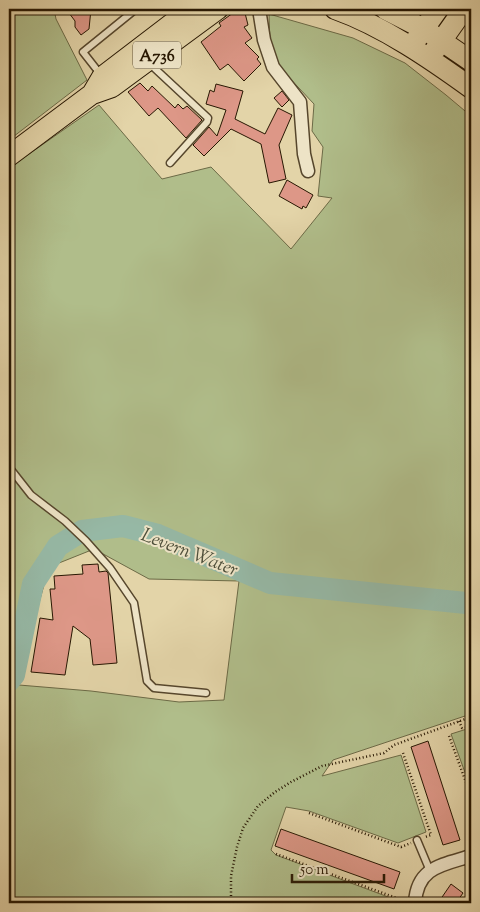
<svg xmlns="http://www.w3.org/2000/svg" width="480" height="912" font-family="'Sorts Mill Goudy',serif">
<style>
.green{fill:#b0bd8a;stroke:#6c6a46;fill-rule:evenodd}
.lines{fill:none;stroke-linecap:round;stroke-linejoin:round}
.river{stroke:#96b8a5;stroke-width:22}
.building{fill:#dd9787;stroke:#271702}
.service-casing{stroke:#56462c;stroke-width:9}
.minor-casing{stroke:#56462c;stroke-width:15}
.primary-casing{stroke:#271702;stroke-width:22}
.path{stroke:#271702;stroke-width:2.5;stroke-dasharray:1 2.5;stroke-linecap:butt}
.service{stroke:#ede3c6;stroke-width:6}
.minor{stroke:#ede3c6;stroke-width:12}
.primary{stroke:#e3d4a8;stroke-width:20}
.labels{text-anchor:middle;stroke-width:4;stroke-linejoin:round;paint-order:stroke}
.shield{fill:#ede3c6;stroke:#62543d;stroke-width:1}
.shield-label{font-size:16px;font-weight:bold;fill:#271702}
.water-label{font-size:19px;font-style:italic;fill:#4e4f3b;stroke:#ede3c6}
</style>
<rect width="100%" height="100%" fill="#e3d4a8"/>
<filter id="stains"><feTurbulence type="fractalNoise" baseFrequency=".004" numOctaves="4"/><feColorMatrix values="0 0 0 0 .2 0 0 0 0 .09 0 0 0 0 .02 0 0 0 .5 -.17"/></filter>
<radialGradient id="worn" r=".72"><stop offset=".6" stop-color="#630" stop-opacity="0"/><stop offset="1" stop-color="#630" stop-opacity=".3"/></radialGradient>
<path class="green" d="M9 9H54L56 19 87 80 9 140Z
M269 14 353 38 405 63 446 95 471 116V714L333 760 322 776 401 755 426 832 398 843 309 811 286 807 271 850 276 855 399 901V903H9V168L99 105 162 179 211 167 291 249 332 198 318 196 323 147 312 131 314 104 282 70 270 46ZM94 549 149 579 239 581 224 700 179 702 91 691 19 685 29 639 49 567Z
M470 728 471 733V789L451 734Z"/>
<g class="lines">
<path class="river" d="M9 681 14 675 33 584 58 546 82 531 123 526 158 535 270 583 466 603 471 602"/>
</g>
<path class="building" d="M74 9H91L89 29 81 35 75 27V21L69 13Z
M240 9H244L248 25 244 27 252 38 245 43 259 57 257 59 261 64 244 81 228 64 220 70 201 42 221 26 219 23 233 13V11Z
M140 83 148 91 152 86 175 108 178 104 183 109 187 106 202 120 186 138 158 108 149 116 128 92Z
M216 84 243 91 235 119 265 134 278 108 292 115 279 145 286 179 269 183 261 144 231 129 204 156 193 145 209 127 217 136 226 110 206 104 210 90 214 92Z
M282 91 289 100 282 107 274 98Z
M287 180 313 195 306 208 303 206 302 209 279 196Z
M98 564 99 572 106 571 108 573 117 663 93 665 90 639 73 626 65 675 31 672 40 618 53 620 50 589H55L54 576 83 574 82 565Z
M428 741 460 840 443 845 411 747Z
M281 829 400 872 394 889 275 846Z
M451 884 463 893 456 903H438Z"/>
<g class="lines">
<defs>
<path id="service" d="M150 64 208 118 207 122 170 163
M101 75 83 52 136 9
M9 467 31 495 65 521 86 541 110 568 134 603 147 681 154 688 206 693
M417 840 430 871"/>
<path id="minor" d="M259 9 264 40 273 67 300 102 304 154 308 171
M415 903C417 867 442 865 471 856"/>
<path id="primary" d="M335 9C383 26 431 59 471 88
M385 9 424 29 471 61
M416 40 438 9
M435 50 464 9
M92 94 102 77 191 9
M9 156 92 94 112 87 218 9"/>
</defs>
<use href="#service" class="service-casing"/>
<use href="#minor" class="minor-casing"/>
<use href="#primary" class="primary-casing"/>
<path class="path" d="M459 721 462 728 471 727
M449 736 471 796
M403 753 431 835 425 837
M309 813 401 847 411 843
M276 854 402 900 403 902
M231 903V876L237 847 243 828 258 806 275 792 291 782 322 766 384 753 394 745 471 717"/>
<use href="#service" class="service"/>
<use href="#minor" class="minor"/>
<use href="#primary" class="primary"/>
</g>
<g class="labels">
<rect class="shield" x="133" y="41.5" width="48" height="27" rx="4"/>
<g class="shield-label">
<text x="157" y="61">A736</text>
</g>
<g class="water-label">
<text transform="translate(190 551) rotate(21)" y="7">Levern Water</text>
</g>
</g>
<rect width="480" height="912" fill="none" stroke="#e3d4a8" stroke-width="30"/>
<rect x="10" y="10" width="460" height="892" fill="none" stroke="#271702" stroke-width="2.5"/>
<rect x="15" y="15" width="450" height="882" fill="none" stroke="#271702"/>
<path d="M292 874v8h92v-8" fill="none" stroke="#271702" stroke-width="2.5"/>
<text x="300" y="874" font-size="15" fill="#271702" stroke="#ede3c6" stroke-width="4" paint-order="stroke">50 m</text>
<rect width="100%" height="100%" filter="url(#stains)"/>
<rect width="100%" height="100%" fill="url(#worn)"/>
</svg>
